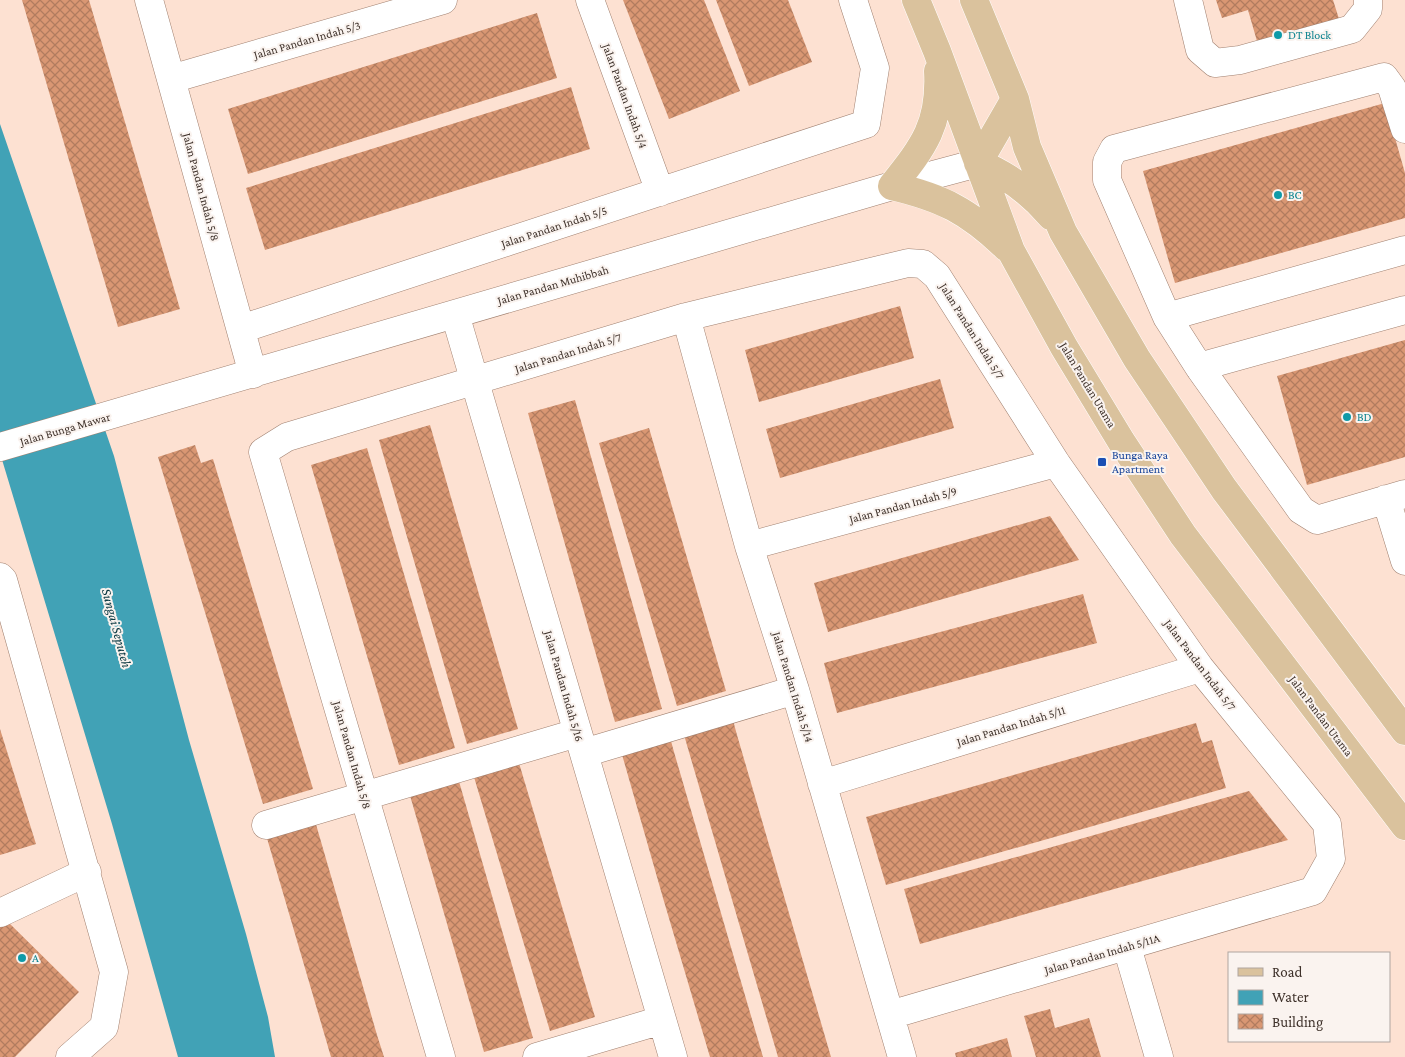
<svg xmlns="http://www.w3.org/2000/svg" width="1405" height="1057" font-family="'Crimson Pro',serif">
<style>
.water{fill:#41a2b6}
.building{fill:url(#building-cross-hatch)}
.lines{fill:none;stroke-linecap:round;stroke-linejoin:round}
.minor-casing{stroke:#a08070;stroke-width:29}
.major-casing{stroke:#fff;stroke-width:29}
.minor{stroke:#fff;stroke-width:28}
.major{stroke:#dac29d;stroke-width:28}
.culture-dot{fill:#0f9aa8;stroke:#faf3ef;stroke-width:2}
.transit-dot{fill:#1a4fb4;stroke:#faf3ef;stroke-width:2}
.labels{text-anchor:middle;stroke-width:4;stroke-linejoin:round;paint-order:stroke}
.culture-label{font-size:12px;fill:#0d838f;stroke:#faf3ef;text-anchor:start}
.street-label{font-size:12px;fill:#3e312a;stroke:#faf3ef}
.transit-label{font-size:12px;fill:#164399;stroke:#faf3ef;text-anchor:start}
.water-label{font-size:14px;font-style:italic;fill:#0c3a43;stroke:#faf3ef}
</style>
<defs>
<pattern id="building-cross-hatch" width="8" height="8" patternUnits="userSpaceOnUse" patternTransform="scale(1.25)"><rect width="8" height="8" fill="#d99773"/><path d="M0 0l8 8M0 8l8-8" fill="none" stroke="#b17c5f"/></pattern>
</defs>
<rect width="100%" height="100%" fill="#fde1d2"/>
<path class="water" d="M0 124 114 456 189 740 246 934 268 1017 275 1057H178L112 824 0 453Z"/>
<path class="building" d="M22 0H89L180 309 118 327Z
M623 0H704L740 91 669 119Z
M716 0H788L812 62 749 86Z
M1216 0H1333L1340 22 1259 48 1248 10 1222 18Z
M537 13 557 78 248 174 228 109Z
M571 87 590 149 265 250 246 188Z
M1385 103 1405 173V218L1175 283 1143 171Z
M900 306 914 358 759 402 745 350Z
M1405 340V457L1307 485 1277 376Z
M940 379 954 428 780 478 766 429Z
M575 400 662 709 615 722 528 413Z
M430 425 518 729 467 744 379 440Z
M649 428 726 691 677 706 599 443Z
M195 445 201 463 213 459 313 789 263 804 158 457Z
M367 448 455 748 399 765 311 465Z
M1050 516 1079 560 828 632 814 583Z
M1083 594 1097 643 837 713 824 663Z
M731 713 737 735 831 1057H778L733 903 682 728Z
M1196 723 1202 743 1212 740 1226 788 886 885 866 817Z
M0 729 36 844 0 855Z
M668 730 674 752 763 1057H710L663 898 619 744Z
M516 753 595 1017 550 1031 471 767Z
M456 771 533 1038 484 1052 407 785Z
M1249 791 1288 840 920 944 904 889Z
M313 814 377 1035 384 1057H331L264 828Z
M5 919 79 992 15 1057H0V924Z
M1050 1009 1055 1028 1089 1018 1101 1057H1036L1024 1016Z
M1007 1038 1012 1057H956L955 1053Z"/>
<g class="lines">
<defs>
<path id="minor" d="M149 0 253 374
M590 0 660 192
M1188 0 1200 50 1215 63 1240 60 1352 29 1368 9V0
M171 79 443 0
M1405 129 1392 88 1384 77 1114 149 1107 162V180L1167 317 1199 367 1301 510 1317 520 1405 494
M455 314 673 1057
M686 317 749 546 795 690 902 1057
M1167 317 1405 250
M241 329 866 124 875 68 853 0
M1199 367 1405 310
M0 447 892 186 978 163
M1386 499 1405 561
M749 546 1056 463
M0 577 3 580 114 972 104 1027 70 1057
M584 753 795 690
M822 784 1200 668
M266 825 577 733
M0 913 87 872
M1127 947 1159 1057
M441 1057 263 452 287 437 686 317 908 263 923 264 937 276 1056 463 1200 668 1327 824 1331 859 1313 891 890 1015
M537 1057 662 1020"/>
<path id="major" d="M916 0 937 51 1011 251 1064 347 1121 441 1183 535 1405 826
M974 0 1015 99 1027 147 1063 232 1137 359 1224 489 1405 731
M938 71C941 124 924 146 892 186 943 198 968 211 1006 247
M978 163C1006 174 1032 194 1051 216
M978 163 1015 99"/>
</defs>
<use href="#minor" class="minor-casing"/>
<use href="#major" class="major-casing"/>
<use href="#minor" class="minor"/>
<use href="#major" class="major"/>
</g>
<g class="culture-dot">
<circle cx="1278" cy="35" r="5"/>
<circle cx="1278" cy="195" r="5"/>
<circle cx="1347" cy="417" r="5"/>
<circle cx="22" cy="958" r="5"/>
</g>
<rect class="transit-dot" x="1097" y="457" width="10" height="10" rx="2.5"/>
<g class="labels">
<g class="culture-label">
<text x="1288" y="39">DT Block</text>
<text x="1288" y="199">BC</text>
<text x="1357" y="421">BD</text>
<text x="32" y="962">A</text>
</g>
<g class="street-label">
<text transform="translate(307 40) rotate(-16)" y="4">Jalan Pandan Indah 5/3</text>
<text transform="translate(625 96) rotate(70)" y="4">Jalan Pandan Indah 5/4</text>
<text transform="translate(201 187) rotate(75)" y="4">Jalan Pandan Indah 5/8</text>
<text transform="translate(554 227) rotate(-18)" y="4">Jalan Pandan Indah 5/5</text>
<text transform="translate(553 285) rotate(-16)" y="4">Jalan Pandan Muhibbah</text>
<text transform="translate(972 331) rotate(58)" y="4">Jalan Pandan Indah 5/7</text>
<text transform="translate(568 353) rotate(-17)" y="4">Jalan Pandan Indah 5/7</text>
<text transform="translate(1088 385) rotate(59)" y="4">Jalan Pandan Utama</text>
<text transform="translate(65 429) rotate(-16)" y="4">Jalan Bunga Mawar</text>
<text transform="translate(903 505) rotate(-15)" y="4">Jalan Pandan Indah 5/9</text>
<text transform="translate(1200 665) rotate(53)" y="4">Jalan Pandan Indah 5/7</text>
<text transform="translate(564 686) rotate(74)" y="4">Jalan Pandan Indah 5/16</text>
<text transform="translate(793 687) rotate(73)" y="4">Jalan Pandan Indah 5/14</text>
<text transform="translate(1321 716) rotate(53)" y="4">Jalan Pandan Utama</text>
<text transform="translate(1011 726) rotate(-17)" y="4">Jalan Pandan Indah 5/11</text>
<text transform="translate(352 755) rotate(74)" y="4">Jalan Pandan Indah 5/8</text>
<text transform="translate(1102 954) rotate(-16)" y="4">Jalan Pandan Indah 5/11A</text>
</g>
<g class="transit-label">
<text x="1112" y="459">Bunga Raya<tspan x="1112" dy="14">Apartment</tspan></text>
</g>
<g class="water-label">
<text transform="translate(117 628) rotate(75)" y="5">Sungai Seputeh</text>
</g>
</g>
<rect x="1228" y="952" width="162" height="90" fill="#faf3ef" stroke="#afa5a0"/>
<rect x="1238" y="968" width="25" height="8" fill="#dac29d" stroke="#afa5a0"/>
<text x="1272" y="977" font-size="15" fill="#3e312a">Road</text>
<rect x="1238" y="990" width="25" height="15" fill="#41a2b6" stroke="#afa5a0"/>
<text x="1272" y="1002" font-size="15" fill="#3e312a">Water</text>
<rect x="1238" y="1014" width="25" height="15" fill="url(#building-cross-hatch)" stroke="#afa5a0"/>
<text x="1272" y="1027" font-size="15" fill="#3e312a">Building</text>
</svg>
